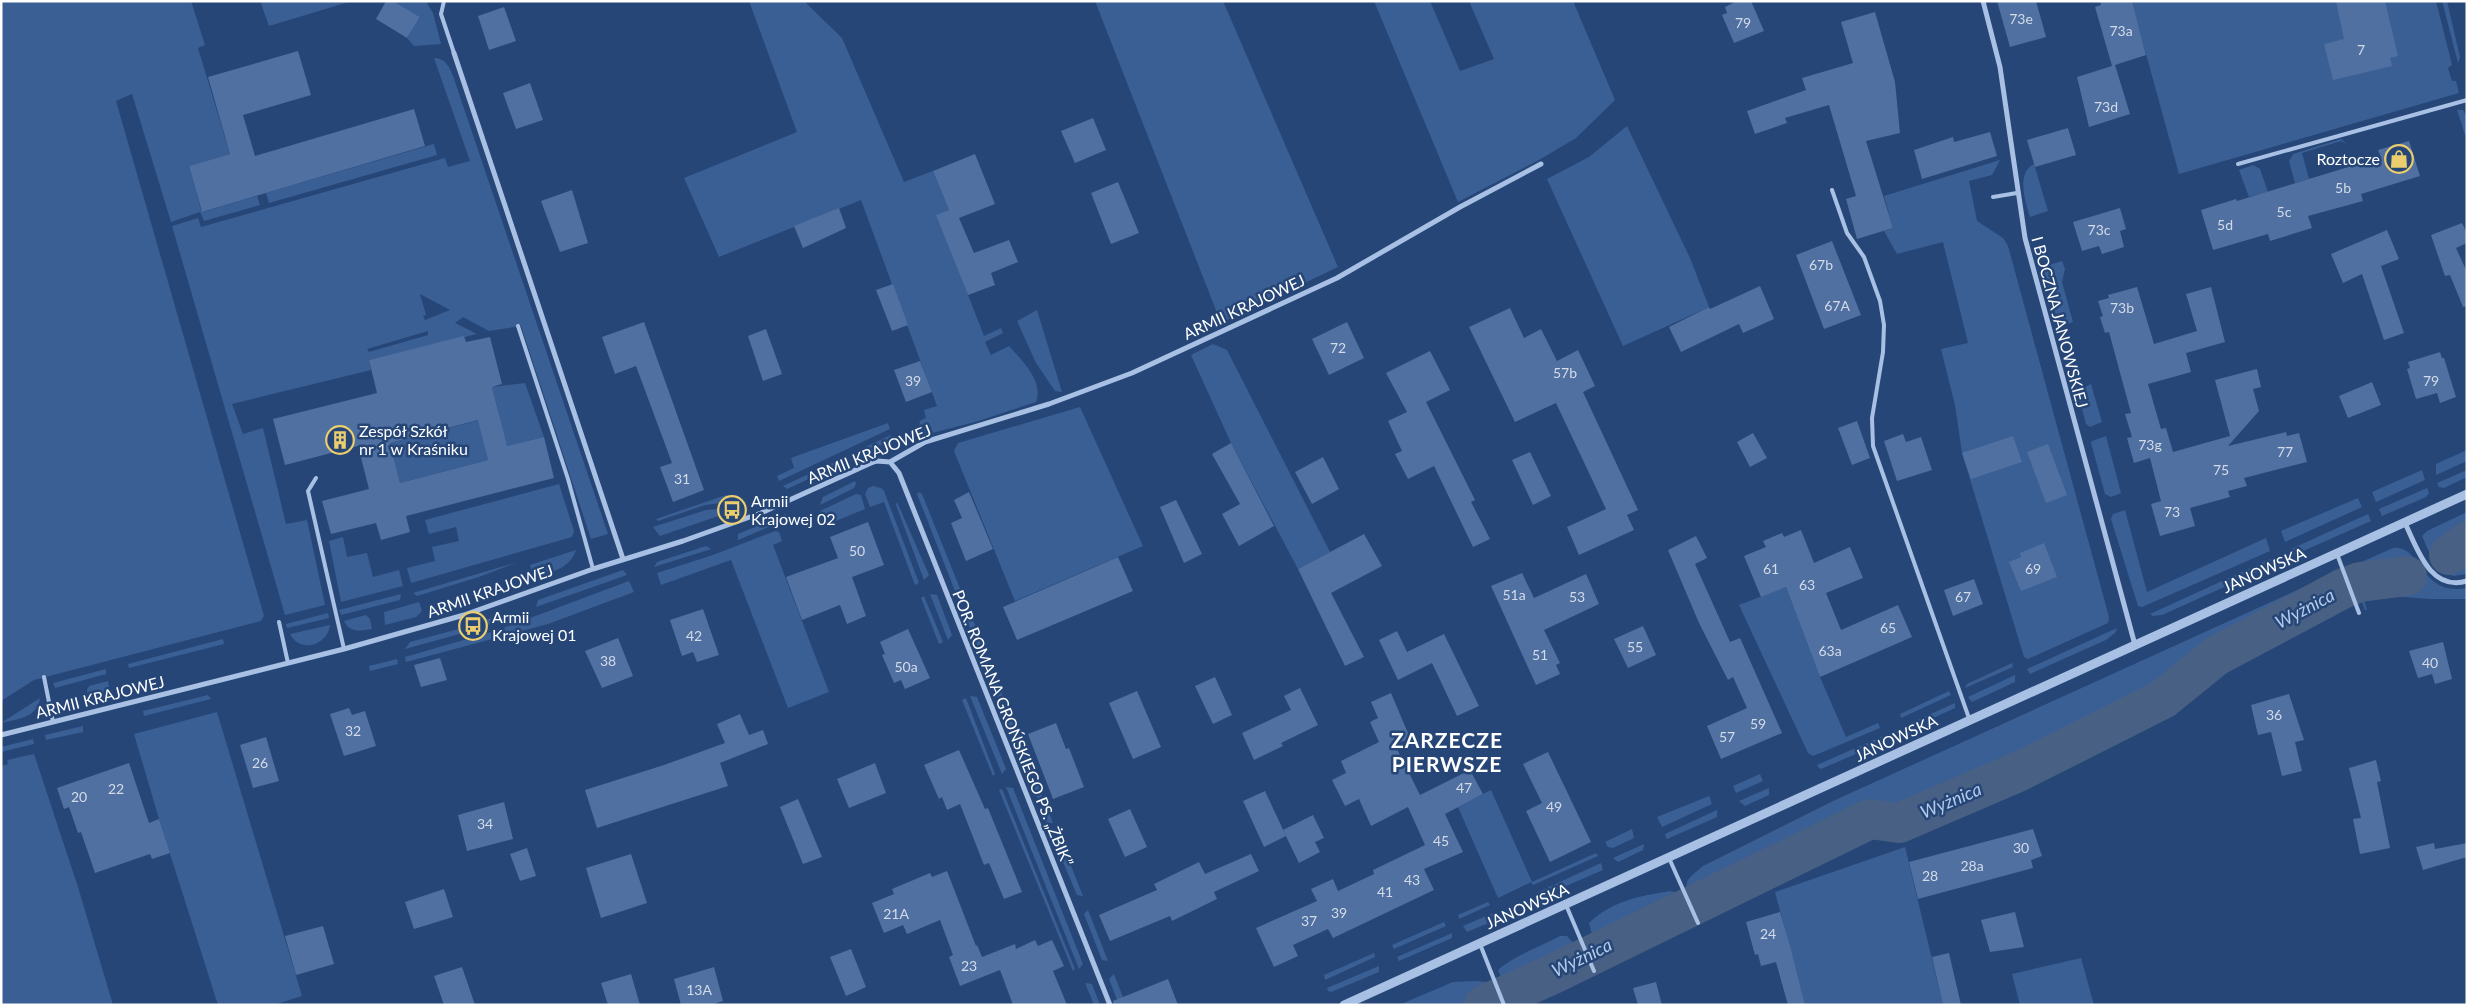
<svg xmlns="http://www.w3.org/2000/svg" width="2468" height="1006" font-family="Lato,sans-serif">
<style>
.green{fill:#3a5f95;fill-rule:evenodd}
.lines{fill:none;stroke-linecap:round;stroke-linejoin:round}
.river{stroke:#486084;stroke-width:40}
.building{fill:#4f70a1;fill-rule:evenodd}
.service{stroke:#a8c0e3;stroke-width:4}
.minor{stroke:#a8c0e3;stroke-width:5}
.tertiary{stroke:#a8c0e3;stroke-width:9}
.labels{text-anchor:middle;stroke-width:5;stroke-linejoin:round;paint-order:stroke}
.number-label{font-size:14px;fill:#d3dbe8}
.poi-label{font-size:16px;fill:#fff;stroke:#264677;text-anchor:start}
.street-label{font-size:16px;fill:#fff;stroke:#264677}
.water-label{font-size:18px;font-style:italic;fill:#b3caeb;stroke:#264677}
.district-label{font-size:21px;font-weight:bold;letter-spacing:1px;fill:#fff;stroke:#264677}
</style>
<rect width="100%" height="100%" fill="#264677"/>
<path class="green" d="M1 1H191L205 45 198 48 230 154 189 166 201 210 203 212 257 196 260 205 204 221 200 212 171 222 132 94 116 101 264 616 261 621 34 680 1 701Z
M260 1H352L269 26Z
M393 1H426L433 13 441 44 414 46 407 38 420 17Z
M749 1H804L842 38 904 182 933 171 949 210 937 215 984 336 1001 328 1003 333 985 342 991 355 1009 346C1022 361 1044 381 1036 402L975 422 924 435C918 432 919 427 920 421L926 418 924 410 937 406 861 200 719 257 684 178 797 132Z
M1095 1H1223L1338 267 1221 323Z
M1374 1H1430L1460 71 1494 59 1469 1H1573L1615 100 1576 138 1539 160 1458 202Z
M2138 1H2436L2452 65 2448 68 2452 81H2456L2459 93 2179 174 2132 3Z
M2442 1H2447L2460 57 2458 63Z
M434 58C445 58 449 66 453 76L608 534 591 539 521 326 489 331 463 317 455 323 477 334 369 360 371 370 232 404 243 434 263 428 286 524 307 520 325 605 285 615 172 226 198 218 201 227 445 158 448 167 470 161ZM420 294 450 310 425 320 423 316 426 315ZM428 331V335L369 352 367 349Z
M2457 110H2463L2467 117V141Z
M1627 126 1690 258 1709 307 1623 346 1547 179 1589 157Z
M2341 139 2347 144 2341 141 2302 153 2309 179 2295 183 2289 161 2293 154Z
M434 144 437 155 269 203 266 193Z
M2000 160 1992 175 1969 181 1977 221 2003 238 2008 246 2109 617 2108 623 2028 659 2024 657 1962 453 1955 405 1941 349 1968 343 1943 242 1897 254 1884 231 1893 228 1884 196Z
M2034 164 2048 211 2030 217C2025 201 2016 173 2034 164Z
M2253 165 2260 169 2268 192 2249 197 2239 170Z
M2062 261 2065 269 2062 282 2073 322 2059 327 2043 267Z
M1037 310 1062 392 1055 391 1036 363 1017 321Z
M1213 344 1227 350 1330 552 1298 569 1231 443 1191 355Z
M525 383 544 437 486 451 488 460 400 483 390 443 499 415 492 387Z
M2091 384 2102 422 2090 427 2086 424 2077 391Z
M1080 407 1143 546 1015 601 954 451 958 443Z
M888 423 890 429 779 481 777 476 794 468 791 458Z
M891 435 892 440 859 455 857 453 859 450Z
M2106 436 2121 493 2111 497 2105 494 2091 443 2092 441Z
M2467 450V461L2436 475V464Z
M841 459 845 462 787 489 783 486Z
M2422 470 2425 480 2376 502 2372 492Z
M2467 470V477L2444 488 2439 487 2437 483Z
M855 481 856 484 854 488 820 505 823 497Z
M559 484 574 531 572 537 411 583 407 568 435 561 432 547 459 541 456 527 429 534 425 520Z
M873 486 881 488 884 491 919 583 915 585 884 502 870 507 865 494 868 488Z
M2427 488 2429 493 2426 497 2382 516 2379 509Z
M919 492 922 494 961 591 958 592 955 591 917 494Z
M856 494 861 495 865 509 826 525 820 511Z
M726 495 728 502 705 505 658 521 656 519Z
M2358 498 2362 507 2285 542 2281 531Z
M897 502 929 575 924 580 896 505Z
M729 508 730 512 660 536 653 527 706 510Z
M2125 510 2147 592 2266 538 2270 551 2142 607 2138 606 2111 519 2113 514Z
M2467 512V574L2453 576 2436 568 2422 536 2427 531Z
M785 514 790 518 738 540V534Z
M2368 514 2371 521 2294 555 2291 549Z
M775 531 779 532 782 541 773 545 829 692 788 708 731 560 661 585 657 573 713 555Z
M343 537 347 557 367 553 373 577 399 570 403 586 341 602 329 541Z
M706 546 711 549 654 567 657 562Z
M2393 548C2423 545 2419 597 2467 588V599H2430L2362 594 2367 610H2365L2350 567Z
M576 550C570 568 554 571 538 576L533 574 530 565Z
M2270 559 2273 565 2162 615 2153 616 2150 614Z
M518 562 479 577 417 596 413 593Z
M623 570 627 575 536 607 538 600Z
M2335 573 2341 578 2343 586 2215 655 2163 696 2018 769 1899 821 1870 817 1692 901C1682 880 1686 881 1703 866L1833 801Z
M629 581 634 592 548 624 406 662 405 657 498 630Z
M1786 587 1820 677 1846 737 1878 723 1880 728 1813 756 1808 753 1739 605Z
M401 594 400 600 341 615 339 610Z
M930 594 937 595 952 635 948 640Z
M924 596 943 642 939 644 921 598Z
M419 602 422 611 416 617 385 625 384 612Z
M967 605 1053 823H1047L963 610Z
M328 613 329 618 287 628 286 624Z
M504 613 510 617 479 628 478 623Z
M366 615 370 619 372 629C360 631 350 633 344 621Z
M330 625C328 645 300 654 290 634Z
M466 627 467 632 405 649 410 642Z
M2117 628 2115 633 2106 640 2030 674 2027 669Z
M223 639 224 644 129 668 128 664Z
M397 659 398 664 370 671 369 666Z
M2012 663 2013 667 1965 688 1967 684Z
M106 669V674L55 688 53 683Z
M2015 675V682L1972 702 1968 697Z
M108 681 110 696 89 701 87 690 89 686Z
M1949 691 1951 695 1901 718 1900 714Z
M208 695 211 699 144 716 143 711Z
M970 696 977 697 1006 769 1002 774Z
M40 698C37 718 18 719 1 723Z
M966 698 995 774 993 776 962 700Z
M1955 703V708L1907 730 1904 726Z
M217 712 302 996 273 1005H218L159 819 134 734Z
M83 726V732L46 740 45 735Z
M1883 736 1884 742 1821 769 1819 768 1817 765Z
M33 739 34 744 1 752V747Z
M34 754 78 887 113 1005H1V766L8 764 7 760Z
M1760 774 1763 781 1736 793 1733 786Z
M1006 787 1013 788 1083 964 1079 969Z
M1769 788V795L1745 806 1739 801Z
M1002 789 1075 969 1073 971 999 790Z
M1491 790 1532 882 1596 853 1598 856 1533 885 1531 882 1498 898 1458 807Z
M1709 796 1712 804 1662 827 1657 817Z
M1717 810V817L1667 839 1666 838 1665 834Z
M1632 829 1634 838 1613 848 1608 847 1605 842Z
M1059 836 1083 896 1077 895 1055 843Z
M1644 844 1643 850 1618 862 1613 858Z
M1905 847 1943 1005H1805L1775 892Z
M1601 863 1603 870 1538 898 1536 893Z
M1670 891 1678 893 1684 906 1596 949 1589 923C1612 901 1639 896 1670 891Z
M1488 902 1490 905 1459 919 1458 915Z
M1088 910 1108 961 1102 960 1084 914Z
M1493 913V921L1467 932 1463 926Z
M1444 922 1446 926 1394 949 1392 945Z
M1452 933V938L1399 961 1397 957Z
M1560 936H1567L1574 944 1579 958 1507 991 1498 970C1512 957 1543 945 1560 936Z
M1374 953 1375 957 1325 980 1324 975Z
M2081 958 2094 1005H2020L2012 974Z
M1582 965 1585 975 1513 1005 1510 997Z
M1379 966V972L1331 992 1328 991 1327 988Z
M1114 974 1126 1005H1119L1109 979Z
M1476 981 1488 982 1494 995 1474 1005H1399L1453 982Z
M1085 983 1092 984 1100 1005H1094Z"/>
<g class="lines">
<path class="river" d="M2449 555 2467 542
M1484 1005 1553 974 1870 819 1899 823 2020 771 2163 699 2216 656 2344 588 2360 582 2407 576"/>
</g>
<path class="building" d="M386 1H393L420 17 407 38 376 19Z
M1737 1H1751L1764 31 1734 43 1722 15 1727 13 1725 7Z
M1997 1H2036L2046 37 2010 47Z
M2100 1H2132L2146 55 2115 65 2130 114 2089 127 2077 77 2112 66 2095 7 2101 5Z
M2336 1H2385L2398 56 2390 58 2392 66 2333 80 2324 44 2344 39Z
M504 7 516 41 489 50 478 16Z
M1875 12 1895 82 1900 133 1866 141 1893 228 1857 239 1846 199 1856 196 1829 105 1785 118 1787 123 1755 134 1747 111 1806 90 1802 78 1853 63 1841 22Z
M298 51 311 95 243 115 255 156 414 109 425 146 202 212 189 166 230 154 208 77Z
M530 83 543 120 516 129 503 93Z
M1093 118 1106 150 1075 163 1061 131Z
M2068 128 2076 155 2035 167 2027 140Z
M1990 132 1997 156 1922 179 1914 150 1953 137 1954 142Z
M2409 141 2420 176 2361 194 2363 201 2308 216 2312 228 2270 241 2268 234 2213 250 2201 210 2236 199 2237 201 2381 157 2378 150Z
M975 154 995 204 959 218 974 253 1009 240 1018 262 991 273 995 285 968 295 936 215 949 210 933 171Z
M1118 182 1139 233 1111 244 1091 193Z
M572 190 588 243 560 252 541 201Z
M839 208 846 228 803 248 794 226Z
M2120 208 2126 229 2120 231 2124 247 2102 254 2099 246 2082 251 2073 222Z
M2462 223 2467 233V243L2456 248 2467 272V306L2463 307 2450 275 2445 276 2431 235Z
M2387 230 2399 259 2381 266 2404 333 2384 340 2362 274 2343 283 2331 254Z
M1832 241 1861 315 1824 329 1796 255Z
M893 284 908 325 892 331 876 290Z
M1760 286 1774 319 1743 333 1739 324 1681 352 1669 327 1709 307 1710 309Z
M2137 287 2154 344 2197 331 2186 294 2211 287 2225 342 2186 353 2191 372 2148 384 2161 429 2166 428 2173 452 2230 436 2215 380 2257 369 2261 387 2253 389 2259 411 2228 446 2286 432 2287 436 2299 433 2307 462 2244 478 2247 486 2228 491 2230 497 2190 508 2195 526 2160 536 2151 504 2161 501 2150 458 2134 463 2127 438 2132 437 2125 414 2131 413 2109 332 2105 333 2100 317 2103 316 2098 301 2109 298 2108 295Z
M1510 308 1524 338 1541 329 1557 361 1578 350 1595 386 1583 392 1638 510 1627 515 1634 530 1579 555 1567 527 1606 509 1556 403 1515 422 1469 327Z
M644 322 704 490 673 502 660 467 672 463 636 366 615 374 602 337Z
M1347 322 1364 358 1329 375 1312 339Z
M766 329 782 374 763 381 748 336Z
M464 336 466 342 490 337 502 384 492 387 507 446 544 437 554 478 406 516 410 532 381 540 376 523 331 534 322 501 369 489 358 446 285 465 273 419 377 393 369 360ZM478 420 488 460 400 483 390 443Z
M1430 351 1450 390 1426 402 1475 500 1471 502 1490 539 1473 547 1434 466 1408 479 1395 454 1402 451 1388 421 1407 412 1386 373Z
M2440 352 2442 358H2444L2456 397 2440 403 2437 393 2416 399 2407 369 2410 368 2408 362Z
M920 361 932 392 906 402 894 370Z
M2372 382 2381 405 2348 418 2339 396Z
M1857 421 1870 458 1852 465 1838 428Z
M1753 433 1767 458 1750 467 1737 442Z
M1903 434 1906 442 1921 437 1932 470 1897 481 1884 441Z
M2013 436 2022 462 1971 479 1962 453Z
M1231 443 1274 526 1239 546 1222 514 1240 504 1212 454Z
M2048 444 2067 495 2046 503 2027 452Z
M1530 452 1551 496 1533 505 1512 460Z
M1323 457 1339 489 1312 504 1295 472Z
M969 492 993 549 966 561 951 523 962 518 954 500Z
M1176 500 1202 554 1184 563 1160 507Z
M868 522 884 565 852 577 866 616 847 624 840 605 802 620 786 577 838 558 830 537Z
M1801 530 1814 563 1850 547 1863 578 1826 593 1841 630 1898 605 1912 637 1820 677 1786 587 1761 597 1744 556 1766 547 1763 541 1782 533 1784 537Z
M1364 534 1382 566 1331 593 1364 657 1345 666 1298 569Z
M1696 536 1707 558 1695 564 1730 642 1740 638 1782 733 1721 759 1707 726 1747 708 1733 677 1728 680 1699 623 1668 550Z
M2044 543 2057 577 2021 591 2009 562 2021 557 2020 553Z
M1118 557 1133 591 1017 640 1003 607Z
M1522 573 1534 598 1586 574 1599 604 1544 630 1560 663 1556 665 1560 674 1536 685 1491 586Z
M1974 579 1983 604 1953 616 1944 590Z
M703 609 719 655 697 662 693 652 682 656 670 620Z
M1643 626 1656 655 1628 668 1614 639Z
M908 629 930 678 905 689 901 680 894 683 882 655 885 654 880 642Z
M1397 631 1407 652 1444 634 1479 706 1457 716 1432 663 1398 680 1379 640Z
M618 638 633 676 602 688 585 651Z
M2443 642 2452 679 2435 684 2432 674 2418 678 2409 651Z
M440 658 447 680 421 687 414 665Z
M1215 677 1232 715 1213 724 1195 686Z
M1300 688 1318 725 1281 743 1283 746 1254 760 1242 733 1291 710 1284 696Z
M1137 691 1161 747 1133 759 1109 703Z
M1391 693 1410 738 1395 745 1420 795 1470 770 1483 794 1445 814 1463 852 1424 869 1434 890 1333 938 1328 929 1293 945 1298 956 1274 967 1256 928 1317 901 1311 889 1333 879 1338 891 1374 874 1373 870 1425 845 1408 807 1371 826 1359 799 1345 806 1332 780 1346 773 1341 761 1379 742 1370 722 1378 718 1371 702Z
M2289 694 2304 740 2295 742 2302 771 2282 776 2271 732 2258 735 2251 705Z
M349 708 352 715 365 711 376 746 344 756 330 714Z
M740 714 749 735 763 730 768 744 720 763 728 786 597 828 585 790 664 765 725 743 717 724Z
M1056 723 1066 749 1069 748 1084 787 1053 799 1028 734Z
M266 737 279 781 253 788 240 745Z
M959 750 985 809 988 808 1022 892 1004 899 989 863 984 865 960 804 947 810 942 797 939 799 924 765Z
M1548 752 1591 842 1550 862 1526 811 1542 803 1523 764Z
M2376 760 2381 781 2377 782 2390 848 2360 854 2353 819 2361 818 2349 768Z
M129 763 149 823 159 819 170 853 152 859 150 854 95 873 81 832 78 833 69 807 64 809 57 788Z
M875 763 886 793 849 808 837 779Z
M1265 791 1286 836 1264 847 1243 801Z
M798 799 822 857 803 864 780 807Z
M504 802 513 839 467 851 458 815Z
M1130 809 1147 847 1125 857 1108 819Z
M1313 815 1324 838 1315 842 1320 852 1299 863 1283 830Z
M2033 829 2042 856 2031 860 2033 868 1918 899 1909 862Z
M2434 843 2435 849 2467 843V857L2423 870 2416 847Z
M527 848 536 876 520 881 510 854Z
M631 854 647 903 601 918 586 868Z
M1251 854 1259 871 1214 892 1217 899 1172 921 1170 916 1110 941 1099 915 1157 890 1154 884 1199 862 1205 874Z
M947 871 976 946 977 945 982 957 1015 944 1016 949 1035 940 1038 946 1052 940 1064 966 1053 971 1067 1005H1013L1000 970 960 986 949 957 953 955 940 920 907 934 903 925 884 933 872 903 894 894 892 889 930 873 932 877Z
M444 889 453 917 414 929 405 902Z
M1780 912 1790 946 1805 1005H1788L1776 962 1761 966 1758 954 1755 955 1746 922Z
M2015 912 2024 947 1990 952 1981 920Z
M323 926 334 964 296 975 285 936Z
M851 949 866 987 846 996 830 957Z
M1949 953 1961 1005H1943L1932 957Z
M462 967 475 1005H444L434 976Z
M714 967 723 1001 710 1005H681L674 979Z
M631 974 640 1005H608L601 983Z
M1168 979 1178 1005H1114L1113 1001Z
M1656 982 1662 1005H1638L1633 988Z"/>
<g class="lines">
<path class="service" d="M444 1 441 14 454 53
M2238 164 2467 100
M1832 190 1847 233 1864 257 1880 301 1884 325 1883 352 1872 418 1873 446 1970 721
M1993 197 2017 193
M518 326 568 479 593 569
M316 478 308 491 344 649
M2337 554 2359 613
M279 622 288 663
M44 677 53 722
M1669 858 1698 923
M1566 905 1594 971
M1480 944 1504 1005"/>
<path class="minor" d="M1983 1 2000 67 2025 238 2135 645
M454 53 623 559
M890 462 899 473 1110 1005
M2405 523C2417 548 2430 592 2467 581
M1 735 344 649 464 615 593 569 683 541 761 513 871 463 877 461 890 462 925 442 1049 404 1132 373 1337 278 1460 207 1541 164"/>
<path class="tertiary" d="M1344 1005 2467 494"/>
</g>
<defs>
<symbol id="shop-ring" viewBox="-11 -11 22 22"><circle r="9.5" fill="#264677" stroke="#ebcd6e" stroke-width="1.5"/><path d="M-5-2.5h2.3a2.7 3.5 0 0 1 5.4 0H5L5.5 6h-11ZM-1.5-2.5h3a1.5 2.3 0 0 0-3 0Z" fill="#ebcd6e"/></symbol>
<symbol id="building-ring" viewBox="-11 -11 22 22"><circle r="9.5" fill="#264677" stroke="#ebcd6e" stroke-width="1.5"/><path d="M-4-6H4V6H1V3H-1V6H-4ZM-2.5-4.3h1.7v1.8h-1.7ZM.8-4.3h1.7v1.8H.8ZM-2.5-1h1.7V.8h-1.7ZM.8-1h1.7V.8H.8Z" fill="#ebcd6e"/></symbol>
<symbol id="bus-ring" viewBox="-11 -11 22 22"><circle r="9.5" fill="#264677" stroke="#ebcd6e" stroke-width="1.5"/><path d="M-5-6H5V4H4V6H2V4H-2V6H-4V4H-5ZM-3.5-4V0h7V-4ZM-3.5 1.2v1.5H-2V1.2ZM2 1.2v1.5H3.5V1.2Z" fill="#ebcd6e"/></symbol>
</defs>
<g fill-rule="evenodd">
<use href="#shop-ring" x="2383" y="143" width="32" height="32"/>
<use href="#building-ring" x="324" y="424" width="32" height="32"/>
<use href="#bus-ring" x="716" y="494" width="32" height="32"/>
<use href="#bus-ring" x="457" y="610" width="32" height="32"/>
</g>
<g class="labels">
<g class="number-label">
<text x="2021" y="24">73e</text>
<text x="1743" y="28">79</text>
<text x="2121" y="36">73a</text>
<text x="2361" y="55">7</text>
<text x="2106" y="112">73d</text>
<text x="2343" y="193">5b</text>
<text x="2284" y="217">5c</text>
<text x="2225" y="230">5d</text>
<text x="2099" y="235">73c</text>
<text x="1821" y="270">67b</text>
<text x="1837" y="311">67A</text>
<text x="2122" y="313">73b</text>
<text x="1338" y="353">72</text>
<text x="1565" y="378">57b</text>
<text x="913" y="386">39</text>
<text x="2431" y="386">79</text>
<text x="2150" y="450">73g</text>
<text x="2285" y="457">77</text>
<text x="2221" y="475">75</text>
<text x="682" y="484">31</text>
<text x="2172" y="517">73</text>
<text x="857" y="556">50</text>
<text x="1771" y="574">61</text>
<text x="2033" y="574">69</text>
<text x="1807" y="590">63</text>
<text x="1514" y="600">51a</text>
<text x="1577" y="602">53</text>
<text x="1963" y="602">67</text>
<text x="1888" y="633">65</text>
<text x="694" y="641">42</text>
<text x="1635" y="652">55</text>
<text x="1830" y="656">63a</text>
<text x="1540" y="660">51</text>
<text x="608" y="666">38</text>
<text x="2430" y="668">40</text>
<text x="906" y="672">50a</text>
<text x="2274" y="720">36</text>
<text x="1758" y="729">59</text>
<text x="353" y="736">32</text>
<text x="1727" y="742">57</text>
<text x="260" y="768">26</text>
<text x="1464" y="793">47</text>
<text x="116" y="794">22</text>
<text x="79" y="802">20</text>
<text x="1554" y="812">49</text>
<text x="485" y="829">34</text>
<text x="1441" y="846">45</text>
<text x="2021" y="853">30</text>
<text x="1972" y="871">28a</text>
<text x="1930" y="881">28</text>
<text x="1412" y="885">43</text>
<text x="1385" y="897">41</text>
<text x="1339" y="918">39</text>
<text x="896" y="919">21A</text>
<text x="1309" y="926">37</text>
<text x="1768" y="939">24</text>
<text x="969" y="971">23</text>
<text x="699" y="995">13A</text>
</g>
<g class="poi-label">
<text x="2380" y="165" text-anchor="end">Roztocze</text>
<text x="359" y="437">Zespół Szkół<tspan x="359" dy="18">nr 1 w Kraśniku</tspan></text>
<text x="751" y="507">Armii<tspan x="751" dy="18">Krajowej 02</tspan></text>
<text x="492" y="623">Armii<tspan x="492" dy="18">Krajowej 01</tspan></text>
</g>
<g class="street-label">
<text transform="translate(1244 307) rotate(-25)" y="6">ARMII KRAJOWEJ</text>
<text transform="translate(2060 322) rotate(75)" y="6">I BOCZNA JANOWSKIEJ</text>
<text transform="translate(869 454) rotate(-22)" y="6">ARMII KRAJOWEJ</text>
<text transform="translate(2264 570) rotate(-24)" y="6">JANOWSKA</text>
<text transform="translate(490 591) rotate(-19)" y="6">ARMII KRAJOWEJ</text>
<text transform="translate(100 697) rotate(-14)" y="6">ARMII KRAJOWEJ</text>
<text transform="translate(1013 728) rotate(68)" y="6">POR. ROMANA GROŃSKIEGO PS. „ŻBIK”</text>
<text transform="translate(1896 738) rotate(-25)" y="6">JANOWSKA</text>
<text transform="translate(1527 906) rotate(-24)" y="6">JANOWSKA</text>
</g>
<g class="water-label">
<text transform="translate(2305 609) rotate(-28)" y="6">Wyżnica</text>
<text transform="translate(1951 801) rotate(-23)" y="6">Wyżnica</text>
<text transform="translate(1582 958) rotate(-26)" y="6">Wyżnica</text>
</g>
<g class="district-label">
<text x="1447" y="748">ZARZECZE<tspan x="1447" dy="24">PIERWSZE</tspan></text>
</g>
</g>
<rect width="2468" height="1006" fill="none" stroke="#ffffff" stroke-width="5"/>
</svg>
